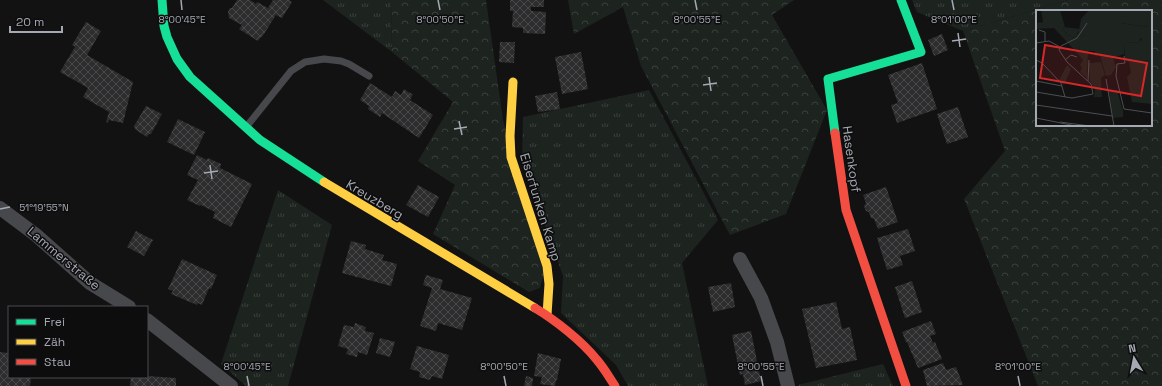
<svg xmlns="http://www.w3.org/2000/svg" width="1162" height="386" font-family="'Space Grotesk',sans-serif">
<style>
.grass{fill:url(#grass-tufts)}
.forest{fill:url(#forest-crowns);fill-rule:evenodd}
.building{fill:url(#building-cross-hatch)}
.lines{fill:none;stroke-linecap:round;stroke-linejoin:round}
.lane{stroke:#47484c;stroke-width:7}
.street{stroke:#47484c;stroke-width:14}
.fast{stroke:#16e098;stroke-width:9}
.slow{stroke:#ffcf43;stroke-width:9}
.jam{stroke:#f24e42;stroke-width:9}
.ticks{fill:none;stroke:#a5a9b2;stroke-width:1.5}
.labels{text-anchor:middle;stroke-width:3;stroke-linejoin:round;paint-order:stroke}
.street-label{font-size:13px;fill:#a5a9b2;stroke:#0d0d0e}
.inset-road{fill:none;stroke:#4d4e53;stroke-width:1}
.view{fill:#d62828;fill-opacity:0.15;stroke:#d62828;stroke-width:2}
.inset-edge{fill:none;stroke:#a5a9b2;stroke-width:2}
.ticks-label{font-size:10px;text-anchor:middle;fill:#a5a9b2;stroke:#0d0d0e;stroke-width:3;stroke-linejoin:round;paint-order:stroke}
</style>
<defs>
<pattern id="grass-tufts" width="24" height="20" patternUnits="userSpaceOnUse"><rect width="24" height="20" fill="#1d231e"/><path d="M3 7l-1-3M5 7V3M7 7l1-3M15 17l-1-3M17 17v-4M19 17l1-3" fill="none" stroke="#3b403c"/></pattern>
<pattern id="forest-crowns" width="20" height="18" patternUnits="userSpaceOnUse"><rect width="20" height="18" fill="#1d231e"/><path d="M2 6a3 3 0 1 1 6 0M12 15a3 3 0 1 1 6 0" fill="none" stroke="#3b403c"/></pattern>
<pattern id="building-cross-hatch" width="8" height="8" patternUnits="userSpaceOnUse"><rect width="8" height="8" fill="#2d2d2e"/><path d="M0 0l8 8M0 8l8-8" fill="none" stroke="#48494a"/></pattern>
</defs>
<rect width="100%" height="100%" fill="#121213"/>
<path class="grass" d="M323 0H391L392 52Z
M912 0H1068L963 31 917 12Z
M649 90 718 220 682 263 708 386H628L616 365 561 313 563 276 522 160 523 117Z
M278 190 332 225 288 386H246L221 364Z
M883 364 893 386H799L798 385Z"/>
<path class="forest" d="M391 0H486L503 120 544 274 540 288 529 292 433 234 455 185 418 161 453 102 392 52Z
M568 0H794L772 15 827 110 786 214 730 235 641 66 623 7 574 34Z
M1068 0H1162V386H1038L964 199 1005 151 963 31ZM1037 11H1151V125H1037Z"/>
<path class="building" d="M237 0H250L256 4 257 2 268 8 273 0H289L292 2 282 18 276 15 262 37H261L258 41 239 29 242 25 229 18 228 12 230 8H232Z
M510 0H544V7H531V11L546 12 545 34 523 33V28L512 27 513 11H510Z
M86 22 101 31 87 55 133 82 123 123 109 120 108 123 106 122 109 112 83 97 88 88 60 72 75 47 72 45Z
M942 34 948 50 934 56 928 40Z
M500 42H515L514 63 499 62Z
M581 52 588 89 562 94 555 57Z
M922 63 937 109 897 123 891 105 898 103 888 75Z
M370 83 392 97 395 91 401 95 404 89 408 92 413 94 410 100 433 115 419 138 382 113 380 117 368 109 369 106 360 100Z
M557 92 560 109 538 112 535 96Z
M146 106 162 114 151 134H149L147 137 136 130 134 126Z
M958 107 968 137 947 144 937 114Z
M178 119 205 132 194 155 167 142Z
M197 155 207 160 208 158 221 164 220 168 252 184 231 227 213 218 215 212 201 205 200 206 187 200 198 180 187 175Z
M418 185 439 197 428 217 406 205Z
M886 187 898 222 878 229 874 219 871 218 869 212 866 211 864 206 866 203 863 195Z
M908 229 915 251 900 256 903 265 887 270 877 238Z
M136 231 153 240 144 256 127 247Z
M351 241 366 245 365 249 384 255 382 260 397 264 391 286 342 273Z
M182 259 217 275 211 289 209 288 202 305 198 303 197 305 171 294 173 291 168 289Z
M426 275 443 280 440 289 472 298 462 330 438 323 436 331 420 326 432 288 423 285Z
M912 281 922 312 905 318 895 287Z
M731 283 735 307 713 312 708 287Z
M836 302 842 329 850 327 857 360 816 368 802 309Z
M931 321 936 334 930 336 933 343 935 342 942 359 918 368 907 342H906L902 332Z
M355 323 366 327 365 331 374 333 367 355 358 352 357 357 346 354 348 349 338 346 344 325 354 327Z
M751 331 761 381 745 385 743 374 740 375 732 335Z
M380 338 395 342 390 357 376 353Z
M417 346 449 355 442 379 432 376 430 380 419 377 420 372 410 369Z
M0 352 9 353V377H31L30 386H0Z
M538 353 561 359 557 380H556L555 386 540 384 542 377 534 376Z
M943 363 946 370 956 367 963 385 927 386 923 370Z
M147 376 176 378V386H130L131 377H147Z
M526 376 533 378 532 386H524Z"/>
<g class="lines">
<path class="lane" d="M247 126 291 71 305 62 324 59 341 61 349 64 369 76"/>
<path class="street" d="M0 208 36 235 90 283 129 307
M740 259 761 298 777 342 788 386
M147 320 231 386"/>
<path class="fast" d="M162 0 164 26 167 37 177 59 190 77 260 140 324 182
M835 133 828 79 921 52 901 0"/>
<path class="slow" d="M513 82 510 136 511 157 547 266 549 284 547 315
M324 182 535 308"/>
<path class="jam" d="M835 133 846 210 906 386
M535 308C555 320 582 341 597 360 604 368 609 377 615 386"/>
</g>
<path class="ticks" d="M181 0 182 10M438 0 440 10M695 0 697 10M952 0 954 10M958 33 960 47M952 41 966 39M709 77 711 91M703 85 717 83M459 121 462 135M454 129 467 127M210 165 212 179M204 173 218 171M0 209 10 207M247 376 249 386M504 376 506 386M761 376 763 386M1018 376 1020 386"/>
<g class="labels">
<g class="street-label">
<text transform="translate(852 159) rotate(82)" y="5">Hasenkopf</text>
<text transform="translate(375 199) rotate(31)" y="5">Kreuzberg</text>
<text transform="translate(541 207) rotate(73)" y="5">Eiserfunken Kamp</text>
<text transform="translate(64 258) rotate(40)" y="5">Lammerstraße</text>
</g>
</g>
<g transform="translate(1036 10)">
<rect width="116" height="116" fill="#121213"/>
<path d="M84 5 116 6V50L93 52 89 50 88 33 104 32 112 17 84 13ZM29 17 44 19 41 24 49 26V33L41 35 44 38 43 45 32 33 41 26 37 28 26 20ZM65 52 69 65 65 68 66 87H58L59 79 54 71 53 57V53ZM31 55 35 59 28 75 23 70ZM81 80 87 101V107L77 108 73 81Z" fill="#1d231e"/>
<path d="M5 0H24L29 17 26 20 37 28 42 25 45 9 53 0H116V6L111 7 114 31 104 28V32L89 33 88 44 77 48 80 57 75 65 70 66 64 45 59 46V41H52L51 68 44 62 46 58 44 55 47 50 43 45 44 38 40 35 44 31 49 32V26L43 25 32 33 18 18 0 19V13L7 12ZM84 6 111 7 112 17 84 13ZM116 50V94L96 92 91 67 95 63 93 52Z" fill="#1d231e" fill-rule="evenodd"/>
<path class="inset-road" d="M3 20 9 22V31M0 33 13 31 24 37M88 46 89 53 81 54 80 66 88 99 116 103M0 50 6 53 25 73 29 87M29 50 35 45 41 47M70 69 78 116M0 71 26 76M52 71 53 50M0 82 36 88 57 84 55 74 31 52 23 40 25 36 41 28 51 13M0 95 76 106M0 108 40 116M24 112 54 116"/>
<path class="view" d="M9 35 111 53 105 86 4 68Z"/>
<rect width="116" height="116" class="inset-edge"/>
</g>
<g class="ticks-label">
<text x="954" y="23">8°01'00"E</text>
<text x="182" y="23">8°00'45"E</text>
<text x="440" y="23">8°00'50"E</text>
<text x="697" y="23">8°00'55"E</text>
<text x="44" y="211">51°19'55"N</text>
<text x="247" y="370">8°00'45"E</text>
<text x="504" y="370">8°00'50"E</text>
<text x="761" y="370">8°00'55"E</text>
<text x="1018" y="370">8°01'00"E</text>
</g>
<rect x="8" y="306" width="140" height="72" fill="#0d0d0e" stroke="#4a4b50"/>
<rect x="16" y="319" width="20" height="6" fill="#16e098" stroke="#4a4b50"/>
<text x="44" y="326" font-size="12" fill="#a5a9b2">Frei</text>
<rect x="16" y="339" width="20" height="6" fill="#ffcf43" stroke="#4a4b50"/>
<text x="44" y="346" font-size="12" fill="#a5a9b2">Zäh</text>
<rect x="16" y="359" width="20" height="6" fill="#f24e42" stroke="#4a4b50"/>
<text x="44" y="366" font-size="12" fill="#a5a9b2">Stau</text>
<g transform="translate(1134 358) rotate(350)" stroke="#0d0d0e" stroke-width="3" paint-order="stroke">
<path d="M0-3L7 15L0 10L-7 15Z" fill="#a5a9b2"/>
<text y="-6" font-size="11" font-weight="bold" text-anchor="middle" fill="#a5a9b2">N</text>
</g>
<path d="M10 26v6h52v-6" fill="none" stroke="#a5a9b2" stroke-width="2"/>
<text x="16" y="26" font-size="12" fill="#a5a9b2" stroke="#0d0d0e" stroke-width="3" paint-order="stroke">20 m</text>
</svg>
